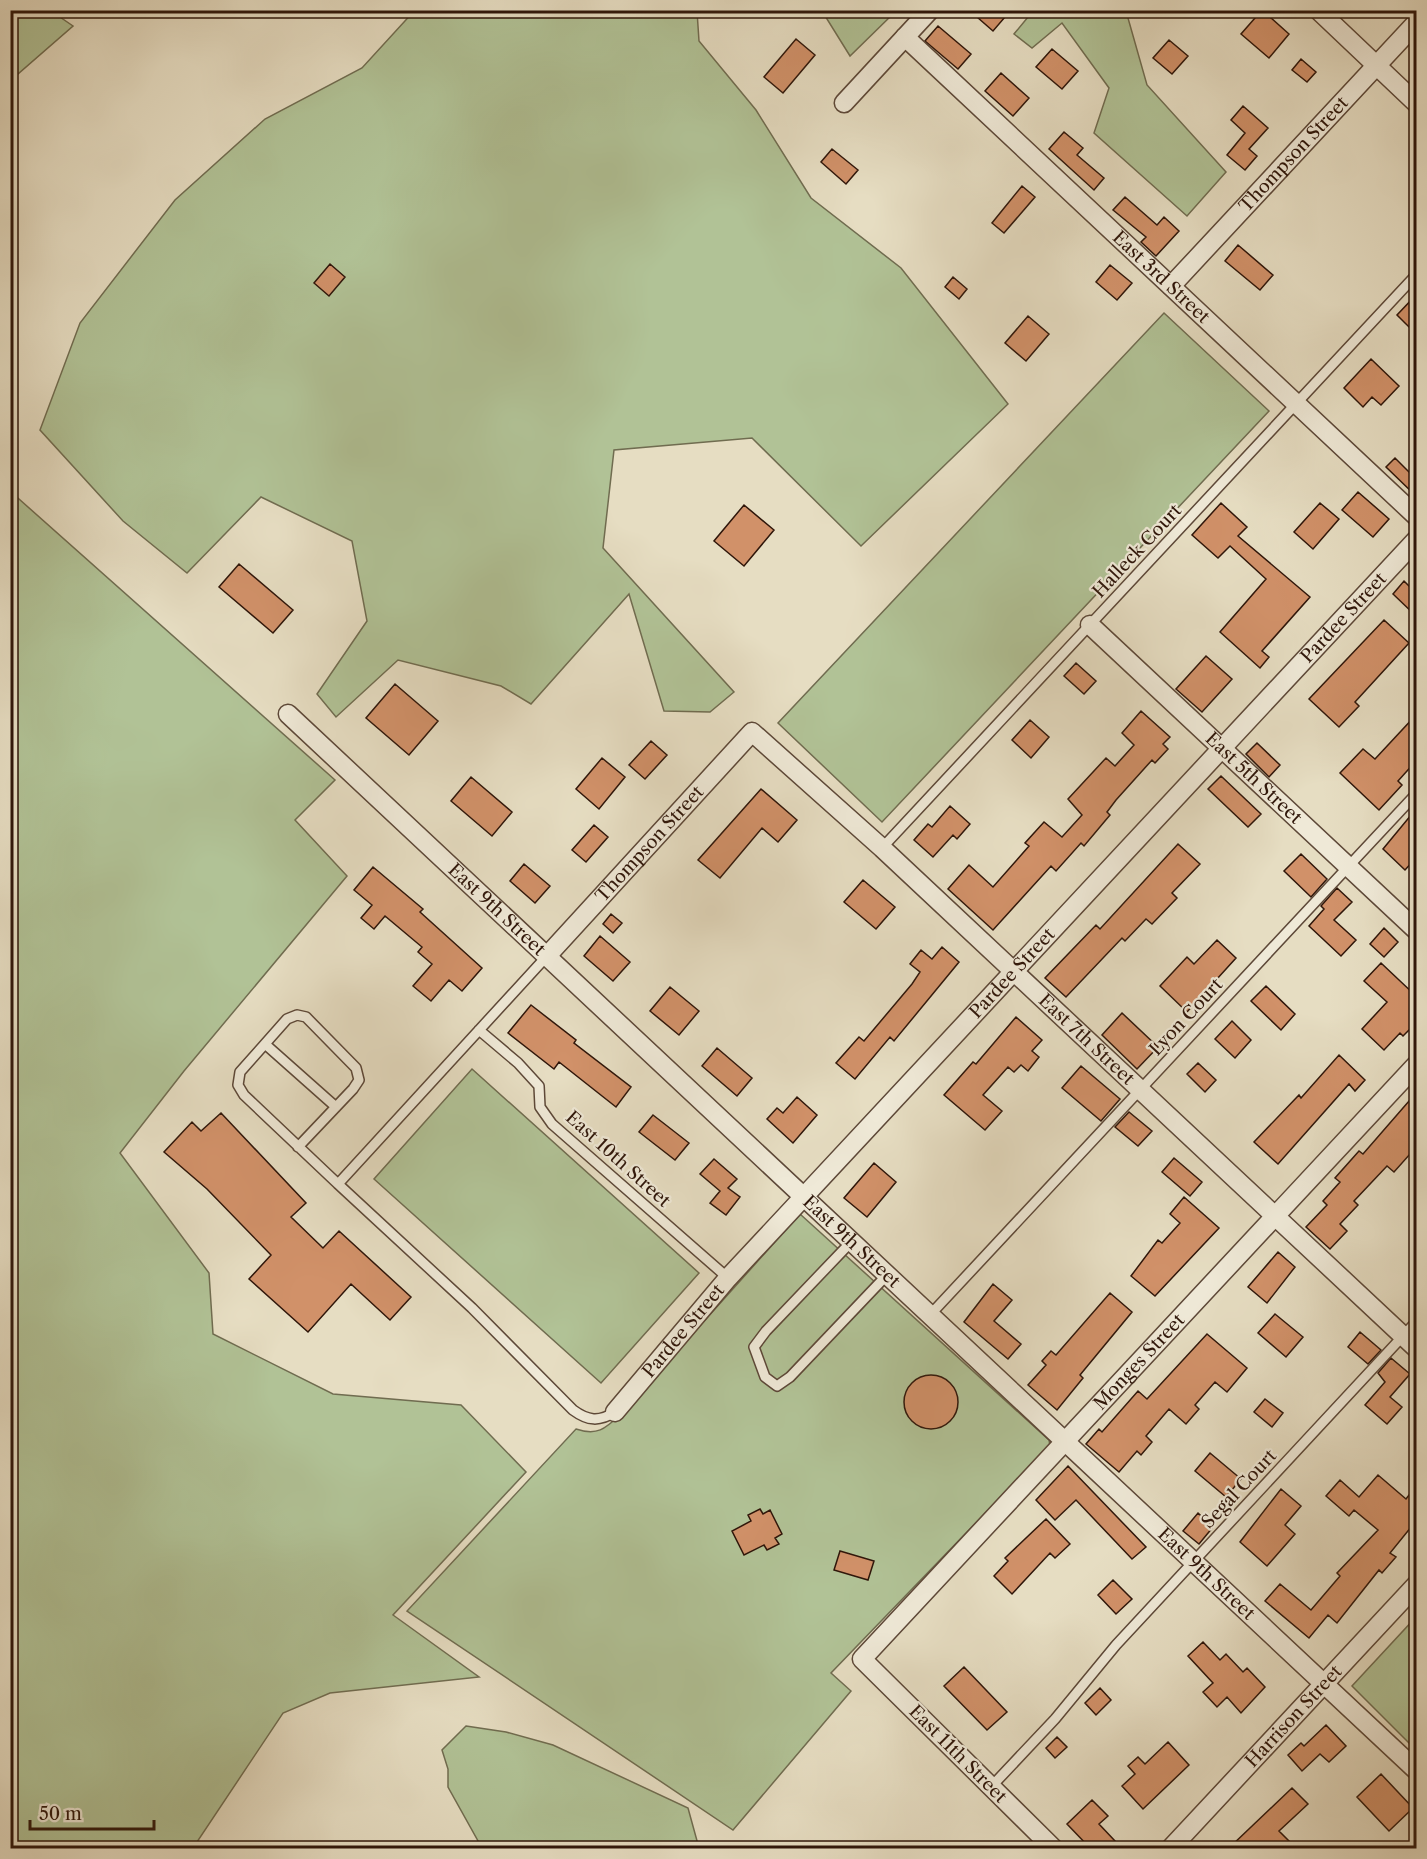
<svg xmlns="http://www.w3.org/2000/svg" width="1427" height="1859" font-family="'Libre Caslon Text',serif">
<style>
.green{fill:#b1c296;stroke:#706c50;stroke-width:1.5}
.building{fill:#d19169;stroke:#2f160a;stroke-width:1.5}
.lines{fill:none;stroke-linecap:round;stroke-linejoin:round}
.lane-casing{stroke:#5d4838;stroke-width:12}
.street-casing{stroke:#5d4838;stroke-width:21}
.lane{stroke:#efe9d7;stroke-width:9}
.street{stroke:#efe9d7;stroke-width:18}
.labels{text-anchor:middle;stroke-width:4.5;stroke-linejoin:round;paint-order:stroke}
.street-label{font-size:18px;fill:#2f160a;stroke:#efe9d7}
</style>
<rect width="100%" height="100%" fill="#e6ddc2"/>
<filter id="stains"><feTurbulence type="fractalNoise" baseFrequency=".00333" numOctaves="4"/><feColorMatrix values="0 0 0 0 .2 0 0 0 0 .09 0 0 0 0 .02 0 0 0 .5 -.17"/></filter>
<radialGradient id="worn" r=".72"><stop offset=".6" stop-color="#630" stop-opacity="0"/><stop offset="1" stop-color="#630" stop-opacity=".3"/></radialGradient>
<path class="green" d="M11 10 51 11 73 26 11 80Z
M415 10 697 11 699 41 756 110 811 198 901 268 1008 404 861 546 752 438 614 450 603 548 734 692 710 712 664 711 629 594 531 704 501 686 398 660 336 717 317 694 367 621 352 541 261 497 187 573 123 521 40 430 80 323 175 200 265 119 362 68Z
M822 11H896L850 56Z
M1033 11H1126L1147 85 1226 172 1187 216 1094 133 1109 88 1062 23 1032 48 1014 34Z
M1164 313 1269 411 882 822 778 723Z
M10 491 335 780 295 820 347 876 184 1071 120 1153 209 1273 213 1334 333 1394 461 1405 526 1472 393 1615 479 1677 330 1693 283 1713 193 1848H11Z
M472 1069 699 1273 601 1383 374 1179Z
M800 1214 1049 1440 1050 1446 831 1673 851 1691 733 1830 407 1611 576 1429C597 1436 605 1429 620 1415Z
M1416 1617V1750L1352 1686Z
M466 1726 506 1732 553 1745 688 1808 699 1848H482L448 1787V1769L442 1750Z"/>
<path class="building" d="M969 10H1011L993 31Z
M1262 10 1289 34 1269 58 1241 34Z
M938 26 971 54 958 69 925 41Z
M796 39 815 55 783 93 764 77Z
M1169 40 1188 56 1172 74 1153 58Z
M1052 49 1078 71 1062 89 1036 67Z
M1301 59 1316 72 1307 82 1292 70Z
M1001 73 1029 98 1013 116 985 91Z
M1243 106 1268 128 1249 149 1257 156 1245 170 1227 155 1245 133 1231 120Z
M1064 132 1083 148 1077 155 1104 178 1094 190 1049 149Z
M832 149 858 170 846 184 821 162Z
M1022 186 1035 197 1004 233 992 223Z
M1125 197 1157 225 1164 217 1179 231 1156 256 1141 242 1146 237 1113 210Z
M1238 245 1273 275 1260 290 1225 261Z
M330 264 345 277 329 296 314 283Z
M1110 265 1132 283 1117 300 1096 282Z
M953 277 967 289 959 299 945 287Z
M1416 295V321L1410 328 1397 315Z
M1028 316 1049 334 1026 361 1005 343Z
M1371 359 1399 386 1381 405 1372 397 1363 407 1344 388Z
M1395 458 1416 479V496L1386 467Z
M1358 492 1389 519 1373 537 1342 510Z
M1221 503 1247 527 1238 536 1310 597 1262 651 1269 657 1260 668 1220 632 1266 579 1230 546 1218 558 1192 535Z
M1320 503 1339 519 1313 549 1294 532Z
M744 505 774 530 744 566 714 541Z
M239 564 293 610 273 633 219 587Z
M1404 581 1416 593V616L1393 594Z
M1384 620 1409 643 1355 702 1359 706 1339 727 1309 699Z
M1206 656 1232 679 1202 712 1176 689Z
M1076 663 1096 681 1084 694 1064 676Z
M395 684 438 721 409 755 366 718Z
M1141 711 1170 737 1163 744 1168 749 1155 763 1152 760 1116 800 1107 812 1110 815 1084 846 1081 843 1056 871 1051 866 993 930 948 889 969 865 993 887 1029 846 1025 843 1044 822 1062 837 1082 815 1068 799 1106 758 1115 766 1134 745 1122 733Z
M1416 715V761L1398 781 1402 785 1379 810 1340 773 1363 749 1375 759Z
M1030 720 1049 737 1031 758 1012 740Z
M651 741 667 755 645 779 629 765Z
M1257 743 1280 765 1269 777 1246 754Z
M602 758 625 777 599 809 576 789Z
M1221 776 1261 814 1248 827 1208 789Z
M471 777 512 812 492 836 451 801Z
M761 789 797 820 778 842 762 828 720 878 698 860Z
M950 806 970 824 957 839 953 835 933 857 914 840 928 824 932 827Z
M1416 809V858L1405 870 1383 849Z
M594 825 608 837 586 862 572 850Z
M1178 844 1200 864 1172 893 1177 898 1152 924 1146 919 1125 941 1122 938 1066 997 1045 978 1096 925 1100 929Z
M1301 854 1327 879 1311 897 1284 871Z
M524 864 550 886 535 903 510 881Z
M373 867 423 909 420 912 482 968 462 991 449 980 431 1001 413 986 432 964 418 952 422 947 385 916 374 929 361 918 372 905 354 890Z
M863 880 895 907 876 929 844 902Z
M1337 888 1352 902 1334 920 1356 940 1341 956 1309 926 1324 909 1321 906Z
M611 914 622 923 613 933 603 924Z
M1384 928 1398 942 1384 957 1370 944Z
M600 936 630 962 613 981 584 956Z
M1217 940 1236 958 1187 1012 1160 986 1187 957 1194 964Z
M942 947 959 962 894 1041 890 1037 855 1079 836 1063 859 1037 864 1041 912 984 920 972 910 964 921 950 932 959Z
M1381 963 1416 996V1023L1403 1036 1400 1033 1384 1050 1362 1029 1387 1002 1364 981Z
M1266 986 1295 1014 1281 1030 1251 1001Z
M670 987 699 1011 679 1035 650 1011Z
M531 1005 576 1040 574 1043 631 1087 616 1107 559 1062 554 1069 508 1033Z
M1122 1013 1158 1047 1137 1069 1102 1035Z
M1016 1017 1042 1040 1032 1051 1039 1057 1028 1071 1021 1065 1014 1072 1008 1067 983 1095 1002 1111 985 1130 944 1095 973 1062 976 1064Z
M1232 1021 1251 1040 1235 1058 1215 1039Z
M717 1048 752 1078 737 1096 702 1066Z
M1339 1055 1365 1080 1355 1091 1349 1084 1278 1164 1254 1142 1299 1095 1301 1098Z
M1198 1063 1216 1080 1205 1092 1187 1074Z
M1081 1066 1120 1099 1101 1121 1062 1088Z
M1416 1093V1160L1410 1154 1394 1172 1387 1166 1354 1201 1358 1205 1340 1224 1347 1231 1330 1249 1306 1227 1327 1205 1323 1201 1340 1182 1335 1178 1359 1151 1363 1154Z
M797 1097 817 1115 793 1143 767 1119 777 1108 783 1113Z
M1129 1112 1152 1131 1138 1146 1115 1127Z
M221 1113 306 1203 291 1217 323 1248 339 1231 411 1297 390 1320 351 1284 308 1332 249 1279 271 1255 207 1189 164 1152 192 1122 201 1131Z
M653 1115 689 1143 675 1160 639 1132Z
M1174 1158 1202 1182 1190 1196 1162 1172Z
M714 1159 737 1179 728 1188 740 1197 726 1215 710 1203 720 1191 700 1174Z
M874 1163 896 1182 867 1217 844 1198Z
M1184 1197 1219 1228 1155 1296 1131 1276 1158 1240 1162 1243 1180 1223 1170 1214Z
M1278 1252 1295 1267 1267 1303 1248 1287Z
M993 1284 1012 1300 994 1321 1021 1344 1008 1359 964 1322Z
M1110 1293 1132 1312 1080 1375 1083 1378 1057 1410 1028 1385 1046 1365 1042 1361 1051 1351 1056 1355Z
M1275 1314 1303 1337 1286 1357 1258 1333Z
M1360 1332 1381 1350 1368 1364 1348 1347Z
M1207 1334 1247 1368 1227 1392 1215 1382 1195 1405 1199 1409 1186 1424 1169 1409 1146 1436 1152 1442 1141 1455 1137 1451 1119 1472 1086 1444 1099 1429 1102 1432 1138 1391 1147 1399Z
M1391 1358 1410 1374 1390 1397 1402 1407 1387 1424 1365 1405 1385 1382 1378 1373Z
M904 1402a27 27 0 1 1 54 0a27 27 0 1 1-54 0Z
M1265 1399 1283 1413 1272 1427 1254 1412Z
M1210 1453 1241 1479 1226 1497 1195 1471Z
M1068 1466 1146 1547 1132 1559 1076 1500 1055 1520 1036 1500Z
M1378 1475 1406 1499 1416 1486V1521L1390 1553 1396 1557 1382 1573 1379 1570 1337 1623 1328 1615 1309 1638 1265 1601 1280 1584 1311 1610 1340 1576 1337 1573 1378 1530 1354 1510 1349 1516 1326 1496 1340 1480 1359 1497Z
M1281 1489 1301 1506 1285 1525 1295 1534 1267 1566 1240 1542Z
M760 1509 763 1514 770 1510 782 1534 775 1538 779 1544 767 1550 764 1545 744 1555 732 1531 751 1521 748 1515Z
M1198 1513 1213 1527 1199 1544 1183 1531Z
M1046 1519 1070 1544 1055 1558 1050 1553 1012 1594 994 1576 1008 1561 1005 1558Z
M840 1551 874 1561 868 1580 834 1570Z
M1113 1580 1132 1599 1116 1614 1098 1595Z
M1203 1642 1220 1660 1226 1654 1243 1672 1247 1668 1265 1687 1241 1713 1227 1697 1217 1707 1203 1692 1213 1683 1188 1656Z
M964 1667 1007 1712 987 1730 944 1686Z
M1100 1688 1111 1700 1096 1715 1085 1703Z
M1326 1725 1346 1746 1329 1762 1320 1754 1302 1771 1288 1755 1301 1743 1304 1746Z
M1057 1737 1067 1747 1055 1758 1046 1748Z
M1168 1742 1189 1765 1143 1809 1122 1786 1135 1774 1128 1766 1138 1757 1145 1764Z
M1381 1774 1413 1808 1389 1831 1357 1797Z
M1292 1788 1308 1804 1279 1831 1296 1848H1229Z
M1092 1800 1108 1816 1099 1824 1115 1841 1107 1848H1090L1067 1824Z"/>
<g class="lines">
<defs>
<path id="lane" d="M882 848 1416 275
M479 1030 518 1063 539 1086 540 1107 552 1124 728 1278
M265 1044 336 1107
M298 1147 353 1089 359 1080 356 1068 306 1017 297 1015 287 1019 240 1072 238 1085 244 1095 338 1184 547 956
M338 1184 472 1308 573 1410C588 1421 599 1422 615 1412
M852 1241 766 1331 754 1347 765 1377 777 1386 790 1377 887 1275
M930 1315 1416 794
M991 1787 1055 1719 1116 1645 1416 1322"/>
<g id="street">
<path d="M1318 10 1416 103"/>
<path id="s1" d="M905 37 1416 516"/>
<path d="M844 103 930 10"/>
<path id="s2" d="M1171 286 1416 23"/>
<path id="s3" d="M1090 625 1416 930"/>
<path id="s4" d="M288 714 1416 1770"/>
<path id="s5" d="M547 956 752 732 882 848 1416 1348"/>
<path id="s6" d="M615 1412 728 1278 1416 540"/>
<path id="s7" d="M1053 1848 862 1659 1416 1065"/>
<path id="s8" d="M1171 1848 1416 1585"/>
</g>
</defs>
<use href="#lane" class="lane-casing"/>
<use href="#street" class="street-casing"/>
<use href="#lane" class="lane"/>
<use href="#street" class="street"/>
</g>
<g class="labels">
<g class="street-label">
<text dy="6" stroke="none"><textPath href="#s2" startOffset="180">Thompson Street</textPath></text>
<text dy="6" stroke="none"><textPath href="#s1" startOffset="351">East 3rd Street</textPath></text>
<text transform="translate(1137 551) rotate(-47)" y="6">Halleck Court</text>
<text dy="6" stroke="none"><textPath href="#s6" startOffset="1078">Pardee Street</textPath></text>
<text dy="6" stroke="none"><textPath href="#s3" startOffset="224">East 5th Street</textPath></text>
<text dy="6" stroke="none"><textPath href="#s5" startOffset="152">Thompson Street</textPath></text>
<text dy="6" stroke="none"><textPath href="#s4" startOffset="286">East 9th Street</textPath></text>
<text dy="6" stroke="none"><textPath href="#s6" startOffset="592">Pardee Street</textPath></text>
<text transform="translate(1186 1017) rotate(-47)" y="6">Lyon Court</text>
<text dy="6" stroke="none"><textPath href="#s5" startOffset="758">East 7th Street</textPath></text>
<text transform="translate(618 1159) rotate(42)" y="6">East 10th Street</text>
<text dy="6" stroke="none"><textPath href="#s4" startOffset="772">East 9th Street</textPath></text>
<text dy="6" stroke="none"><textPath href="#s6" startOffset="106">Pardee Street</textPath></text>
<text dy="6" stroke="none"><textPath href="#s7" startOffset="675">Monges Street</textPath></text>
<text transform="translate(1239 1489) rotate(-47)" y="6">Segal Court</text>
<text dy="6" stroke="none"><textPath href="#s4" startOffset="1258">East 9th Street</textPath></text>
<text dy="6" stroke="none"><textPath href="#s8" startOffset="180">Harrison Street</textPath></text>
<text transform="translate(958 1754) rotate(45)" y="6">East 11th Street</text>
</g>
</g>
<rect width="1427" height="1859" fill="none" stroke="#e6ddc2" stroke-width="36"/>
<rect x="12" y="12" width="1403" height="1835" fill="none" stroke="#2f160a" stroke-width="3"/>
<rect x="18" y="18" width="1391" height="1823" fill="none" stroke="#2f160a" stroke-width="1.5"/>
<path d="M30 1820v9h124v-9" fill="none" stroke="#2f160a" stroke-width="3"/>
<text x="39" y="1820" font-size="18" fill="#2f160a" stroke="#efe9d7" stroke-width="4.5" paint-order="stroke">50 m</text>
<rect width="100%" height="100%" filter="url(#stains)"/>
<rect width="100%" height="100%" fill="url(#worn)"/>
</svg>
